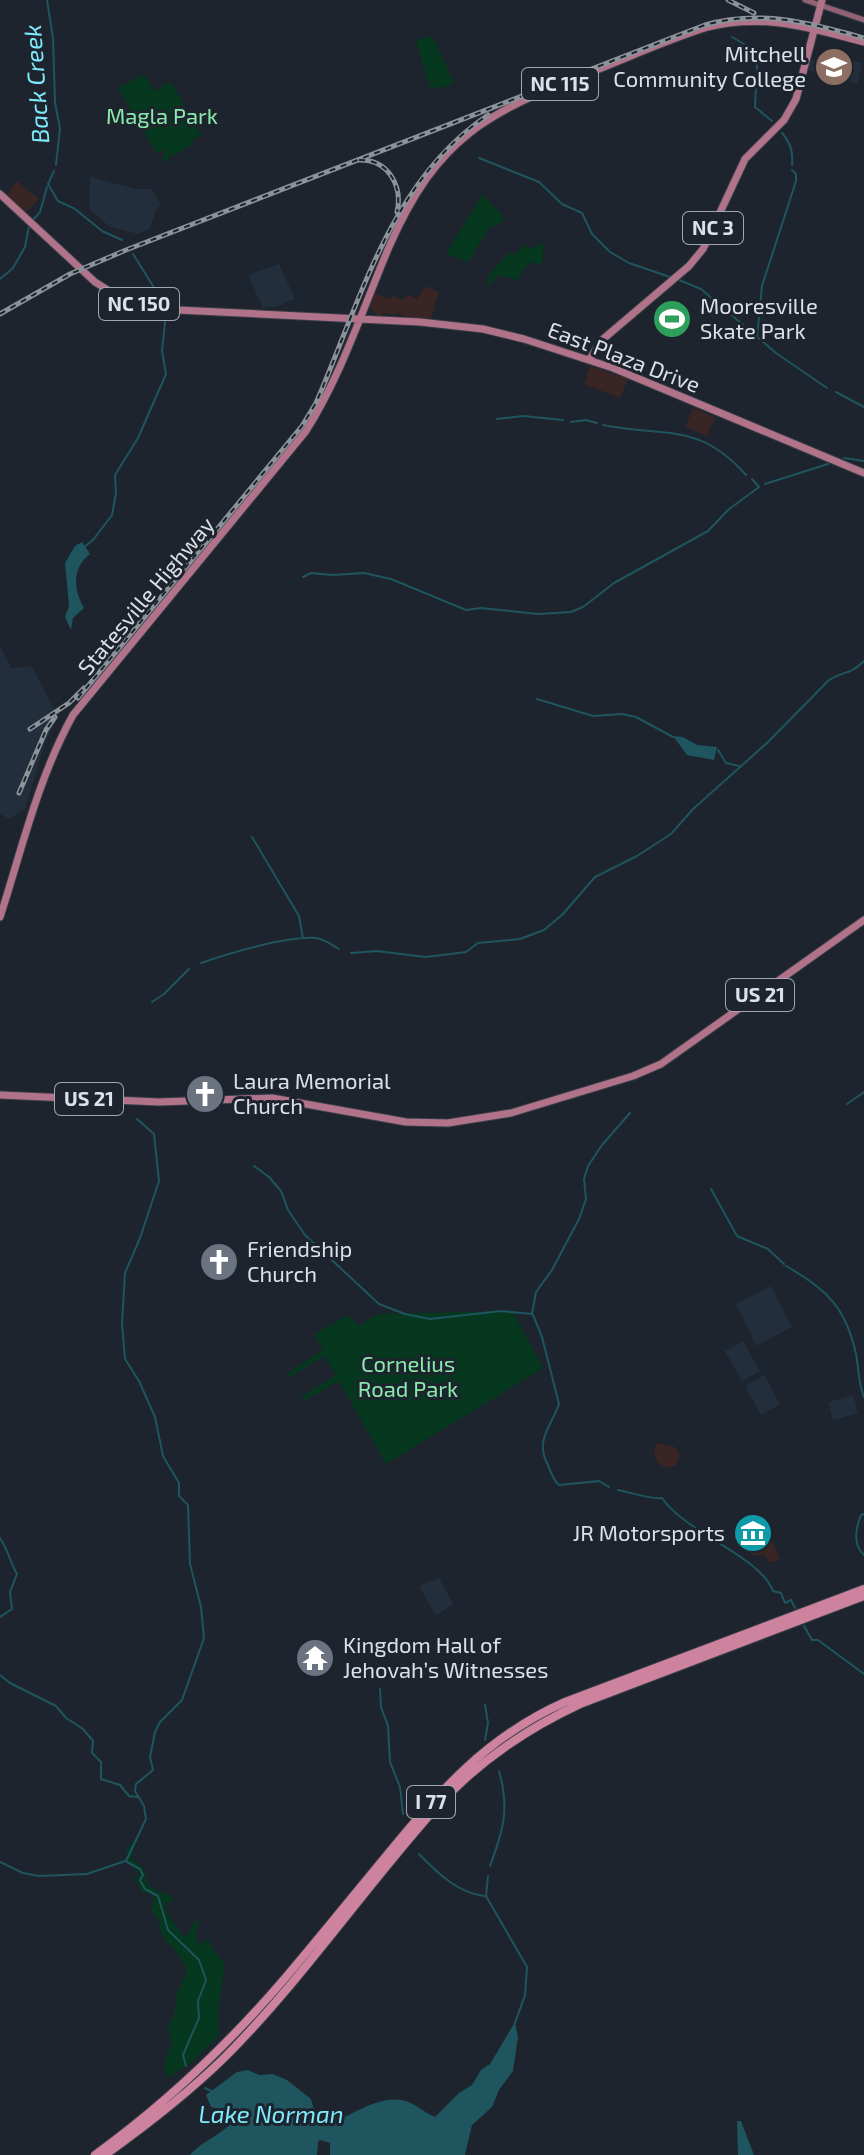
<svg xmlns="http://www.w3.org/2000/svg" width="864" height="2155" font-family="'Exo 2',sans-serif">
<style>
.commercial{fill:#382524}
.built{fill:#232e3c}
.green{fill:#05381e}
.water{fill:#1e555e}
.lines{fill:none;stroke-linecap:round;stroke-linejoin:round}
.stream{stroke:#1e555e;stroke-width:2}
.secondary-casing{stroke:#383e47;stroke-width:7}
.primary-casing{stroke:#383e47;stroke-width:9}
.motorway-casing{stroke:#383e47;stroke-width:10}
.secondary{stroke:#926274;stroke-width:5}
.primary{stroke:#b1738a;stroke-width:7}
.motorway{stroke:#cd829e;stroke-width:8}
.rail-casing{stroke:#8c9299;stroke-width:5}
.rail{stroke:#1d242d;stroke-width:2;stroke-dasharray:6;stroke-linecap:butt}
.labels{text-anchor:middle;stroke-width:6;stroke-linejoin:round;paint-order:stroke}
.shield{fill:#1d242d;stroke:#a3a8af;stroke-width:2}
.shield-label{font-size:20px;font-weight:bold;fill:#dce1e7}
.poi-label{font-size:22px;fill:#dce1e7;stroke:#1d242d;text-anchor:start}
.park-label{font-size:22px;fill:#89eaac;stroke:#1d242d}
.street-label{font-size:22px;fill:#dce1e7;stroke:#1d242d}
.water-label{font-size:24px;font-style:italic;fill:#7feafc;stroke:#1d242d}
</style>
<rect width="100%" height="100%" fill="#1d242d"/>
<path class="commercial" d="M17 181 39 199 23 215 4 198Z
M426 286 439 292 431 319 407 317 397 313 396 315 383 313 381 316H377L369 304 374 293 391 299V295L403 300 408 294 417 299Z
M590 366 628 379 620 398 584 384Z
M693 408 715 417 707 436 685 427Z
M656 1443 673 1446 677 1450 680 1454 676 1465 668 1468 659 1464 654 1455Z
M760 1513 780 1559 770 1563 763 1554 756 1556 741 1548 732 1537 733 1528Z"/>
<path class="built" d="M827 55 862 63 857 84 807 70 809 59 824 63Z
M90 177 137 189H152L161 206 156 209 150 229 138 234 110 227 90 210Z
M279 264 295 299 276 307 263 308 248 275Z
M0 646 11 668 32 666 58 717 45 743 25 809 9 819 0 814Z
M771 1286 792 1327 756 1346 736 1304Z
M743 1341 760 1371 742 1381 725 1351Z
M764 1375 780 1404 761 1415 745 1386Z
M853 1395 858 1413 833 1420 828 1402Z
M439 1578 453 1604 436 1616 419 1586Z"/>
<path class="green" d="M432 36 454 82 446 87 430 88 416 40Z
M144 74 155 91 171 82 201 135 192 140 193 144 175 155 173 153 166 162 162 160 165 149 156 153 118 88Z
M482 195 501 213 504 221 489 228 468 262 446 254Z
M544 243 542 265 532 262 525 267 517 280 499 275 487 287 489 275 509 252 514 255 526 244 529 249Z
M512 1311 543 1368 386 1464 339 1381 304 1401 302 1396 336 1375 324 1356 289 1378 287 1374 323 1350 314 1335 347 1315 359 1326 378 1314Z
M139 1834 131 1857 144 1870 148 1886 173 1898V1901L165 1903 168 1915 184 1937 187 1936 194 1922 200 1920 196 1932 198 1943 201 1944 209 1939 211 1947 225 1964 219 2003V2035L192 2062 167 2078 164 2065 172 2042 168 2025 174 2015 177 1994 187 1971C185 1968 184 1963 181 1959 173 1944 158 1939 159 1920L151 1911 154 1897 152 1894 143 1893 135 1879 140 1873 126 1861 127 1849Z"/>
<path class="water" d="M82 542 90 554C72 568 73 589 84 608L73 618 71 630 65 617 69 606 65 563 75 546Z
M673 736 683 737 697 745 717 747 714 760 687 755Z
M515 2022 518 2037 513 2071 499 2090 492 2107 472 2125 465 2155H330V2143L320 2140 318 2142 317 2155H190C203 2140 222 2135 234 2120L230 2112 211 2107 206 2095 237 2072 248 2070 259 2075 273 2074 287 2080 311 2099 318 2125C345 2123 372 2095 402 2100 416 2103 423 2112 435 2117L459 2093 472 2085 481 2070 490 2064Z
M737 2121H741L754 2155H738Z"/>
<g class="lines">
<path class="stream" d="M47 0 53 38 55 103 60 128 56 165
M732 37 756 51V59
M757 65 755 107 772 121
M782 133C791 144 793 151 792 165
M479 158 539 182 562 204 582 213 592 234 610 252 629 263 670 277
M54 171 48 184 58 201 75 209 102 231 122 240
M34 219 40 212 47 187
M133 254 165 305
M0 279 13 268 25 247 29 226
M679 280 701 289 776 353 827 388
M757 337 762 286 796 181V174L792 170
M836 392 864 407
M497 419 523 416 563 420
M571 422 586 420 597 423
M603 425C666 438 698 421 746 475
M844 458 864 461
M765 484 828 464
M83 548 93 540 112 515 116 493 115 475 138 438 166 374 162 351 166 313
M303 577 311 573 332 575 364 573 391 579 466 610 481 608 538 614 571 612 583 607 614 583 708 531 728 510 759 487 752 479
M537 699 593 716 622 714 636 717 673 737
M718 750 726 763 739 766
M252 837 299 916 303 938
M351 953 377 951 425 957 443 955 466 952 478 943 520 939 544 930 563 914 595 877 637 856 671 834 693 809 767 743 829 680C843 671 850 675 864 661
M201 963C230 953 286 936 316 938 324 939 332 945 339 949
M152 1002 164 994 189 969
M847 1104 864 1092
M254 1166 269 1177 281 1191 288 1210 305 1235 379 1304 405 1314 430 1319 501 1311 532 1314
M711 1189 737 1236 768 1249 784 1264
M786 1266C827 1289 846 1308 856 1354 859 1369 858 1383 864 1397
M532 1314 536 1292 552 1270 579 1219 586 1199 584 1179 588 1166 602 1145 630 1113
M533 1315 542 1337 559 1404C552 1425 535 1440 547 1463 551 1471 552 1479 559 1485L599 1481 609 1487
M618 1490C630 1492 652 1500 662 1498 686 1533 760 1556 773 1591L781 1593 785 1603 791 1600 795 1608
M864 1514 861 1515C856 1528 852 1544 864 1555
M0 1538C8 1550 10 1562 17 1574L10 1592 12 1609 0 1617
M804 1626 812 1640H818L864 1674
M0 1675 10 1683 56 1706 66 1718 83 1729 93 1741 92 1753 101 1762V1779L120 1785 129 1796 137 1797
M380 1689 381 1707 388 1726 390 1762 400 1787 403 1814
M485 1740 488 1723 485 1705
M419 1854C438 1873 456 1892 484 1896
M126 1861 146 1819 144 1806 135 1791 136 1784 153 1770 150 1757 155 1732 160 1722 182 1700 204 1638 201 1607 190 1564 188 1505 179 1496V1483L163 1456 155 1417 139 1381 125 1359 122 1323 125 1273 140 1238 159 1181 154 1134 137 1119
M0 1862 23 1873 39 1876 87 1874 125 1861
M127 1862 140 1869 143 1875 140 1880 145 1889 158 1896 168 1930 199 1960 206 1980 198 2001 199 2018 183 2055 186 2066
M490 1866C503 1831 510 1809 499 1771
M488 1876 486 1896 527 1967 525 1995 515 2023
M205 2088 213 2092"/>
<defs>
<path id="secondary" d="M805 0 864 20"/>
<path id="primary" d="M0 194 95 282 117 296 136 303 178 310 420 322 483 329 524 339 613 368 864 473
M589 360 602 340 689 266 703 249 745 159 784 120 796 99 822 0
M0 917C22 849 38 778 73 715L306 431C342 374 363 308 389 247 438 136 486 113 594 71 632 56 669 39 708 27 765 13 810 28 864 42
M0 1095 159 1102 272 1098 406 1122 448 1123 511 1113 633 1076 661 1064 864 920"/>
<path id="motorway" d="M95 2155C165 2104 229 2044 286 1977 320 1937 353 1896 387 1855 440 1791 486 1737 565 1702L864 1589
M105 2155C147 2125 187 2094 224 2058 300 1982 362 1891 434 1810 475 1764 524 1730 580 1704L864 1596"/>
</defs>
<use href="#secondary" class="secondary-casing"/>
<use href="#primary" class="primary-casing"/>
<use href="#motorway" class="motorway-casing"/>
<use href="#secondary" class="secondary"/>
<use href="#primary" class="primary"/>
<use href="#motorway" class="motorway"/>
<defs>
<path id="rail" d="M728 0 754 13
M359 160C388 159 403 186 397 212
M0 314 70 274 126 250 705 25C760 9 810 23 864 38
M78 698 302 426 316 403C361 300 390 181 488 115
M30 729 69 703 84 688
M19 793 46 730 55 717"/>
</defs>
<use href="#rail" class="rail-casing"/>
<use href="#rail" class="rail"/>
</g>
<defs>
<symbol id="university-disc" viewBox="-11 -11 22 22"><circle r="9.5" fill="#8d6e63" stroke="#1d242d"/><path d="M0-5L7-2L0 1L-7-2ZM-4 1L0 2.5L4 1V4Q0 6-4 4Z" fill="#fff"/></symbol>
<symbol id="stadium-disc" viewBox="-11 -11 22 22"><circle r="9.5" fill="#2e9e5b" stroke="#1d242d"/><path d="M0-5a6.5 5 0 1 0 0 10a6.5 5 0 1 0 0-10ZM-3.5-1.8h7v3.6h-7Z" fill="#fff"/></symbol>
<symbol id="church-disc" viewBox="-11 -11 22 22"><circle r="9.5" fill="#6b7280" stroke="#1d242d"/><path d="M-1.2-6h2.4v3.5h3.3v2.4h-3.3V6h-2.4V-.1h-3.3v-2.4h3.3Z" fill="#fff"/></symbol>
<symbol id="museum-disc" viewBox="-11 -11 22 22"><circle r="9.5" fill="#0f9aa8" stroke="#1d242d"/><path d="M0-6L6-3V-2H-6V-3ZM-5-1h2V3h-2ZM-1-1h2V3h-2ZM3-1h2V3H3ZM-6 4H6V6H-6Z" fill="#fff"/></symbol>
<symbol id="temple-disc" viewBox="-11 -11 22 22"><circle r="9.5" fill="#6b7280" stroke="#1d242d"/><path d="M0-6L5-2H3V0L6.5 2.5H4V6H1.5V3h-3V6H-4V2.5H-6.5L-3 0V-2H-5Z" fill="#fff"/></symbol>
</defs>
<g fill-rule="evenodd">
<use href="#university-disc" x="812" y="45" width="44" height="44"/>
<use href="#stadium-disc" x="650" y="297" width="44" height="44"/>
<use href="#church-disc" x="183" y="1072" width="44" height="44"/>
<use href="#church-disc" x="197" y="1240" width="44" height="44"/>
<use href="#museum-disc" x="731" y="1511" width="44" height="44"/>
<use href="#temple-disc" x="293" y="1636" width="44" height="44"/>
</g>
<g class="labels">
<g class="shield">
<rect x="522" y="68" width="76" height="32" rx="6"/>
<rect x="683" y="212" width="60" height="32" rx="6"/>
<rect x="99" y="288" width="80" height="32" rx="6"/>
<rect x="726" y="979" width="68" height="32" rx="6"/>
<rect x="55" y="1083" width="68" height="32" rx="6"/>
<rect x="407" y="1786" width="48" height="32" rx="6"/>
</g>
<g class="shield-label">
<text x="560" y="91">NC 115</text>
<text x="713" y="235">NC 3</text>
<text x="139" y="311">NC 150</text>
<text x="760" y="1002">US 21</text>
<text x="89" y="1106">US 21</text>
<text x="431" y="1809">I 77</text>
</g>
<g class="poi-label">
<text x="806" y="62" text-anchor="end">Mitchell<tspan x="806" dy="25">Community College</tspan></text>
<text x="700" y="314">Mooresville<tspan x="700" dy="25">Skate Park</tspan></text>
<text x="233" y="1089">Laura Memorial<tspan x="233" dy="25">Church</tspan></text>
<text x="247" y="1257">Friendship<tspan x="247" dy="25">Church</tspan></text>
<text x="725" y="1541" text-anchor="end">JR Motorsports</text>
<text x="343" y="1653">Kingdom Hall of<tspan x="343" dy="25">Jehovah’s Witnesses</tspan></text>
</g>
<g class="park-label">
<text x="162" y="124">Magla Park</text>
<text x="408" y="1372">Cornelius<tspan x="408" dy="25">Road Park</tspan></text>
</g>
<g class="street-label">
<text transform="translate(624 357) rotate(21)" y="8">East Plaza Drive</text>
<text transform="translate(146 596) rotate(-50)" y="8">Statesville Highway</text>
</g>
<g class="water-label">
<text transform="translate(37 84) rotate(-94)" y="8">Back Creek</text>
<text x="271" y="2123">Lake Norman</text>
</g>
</g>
</svg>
